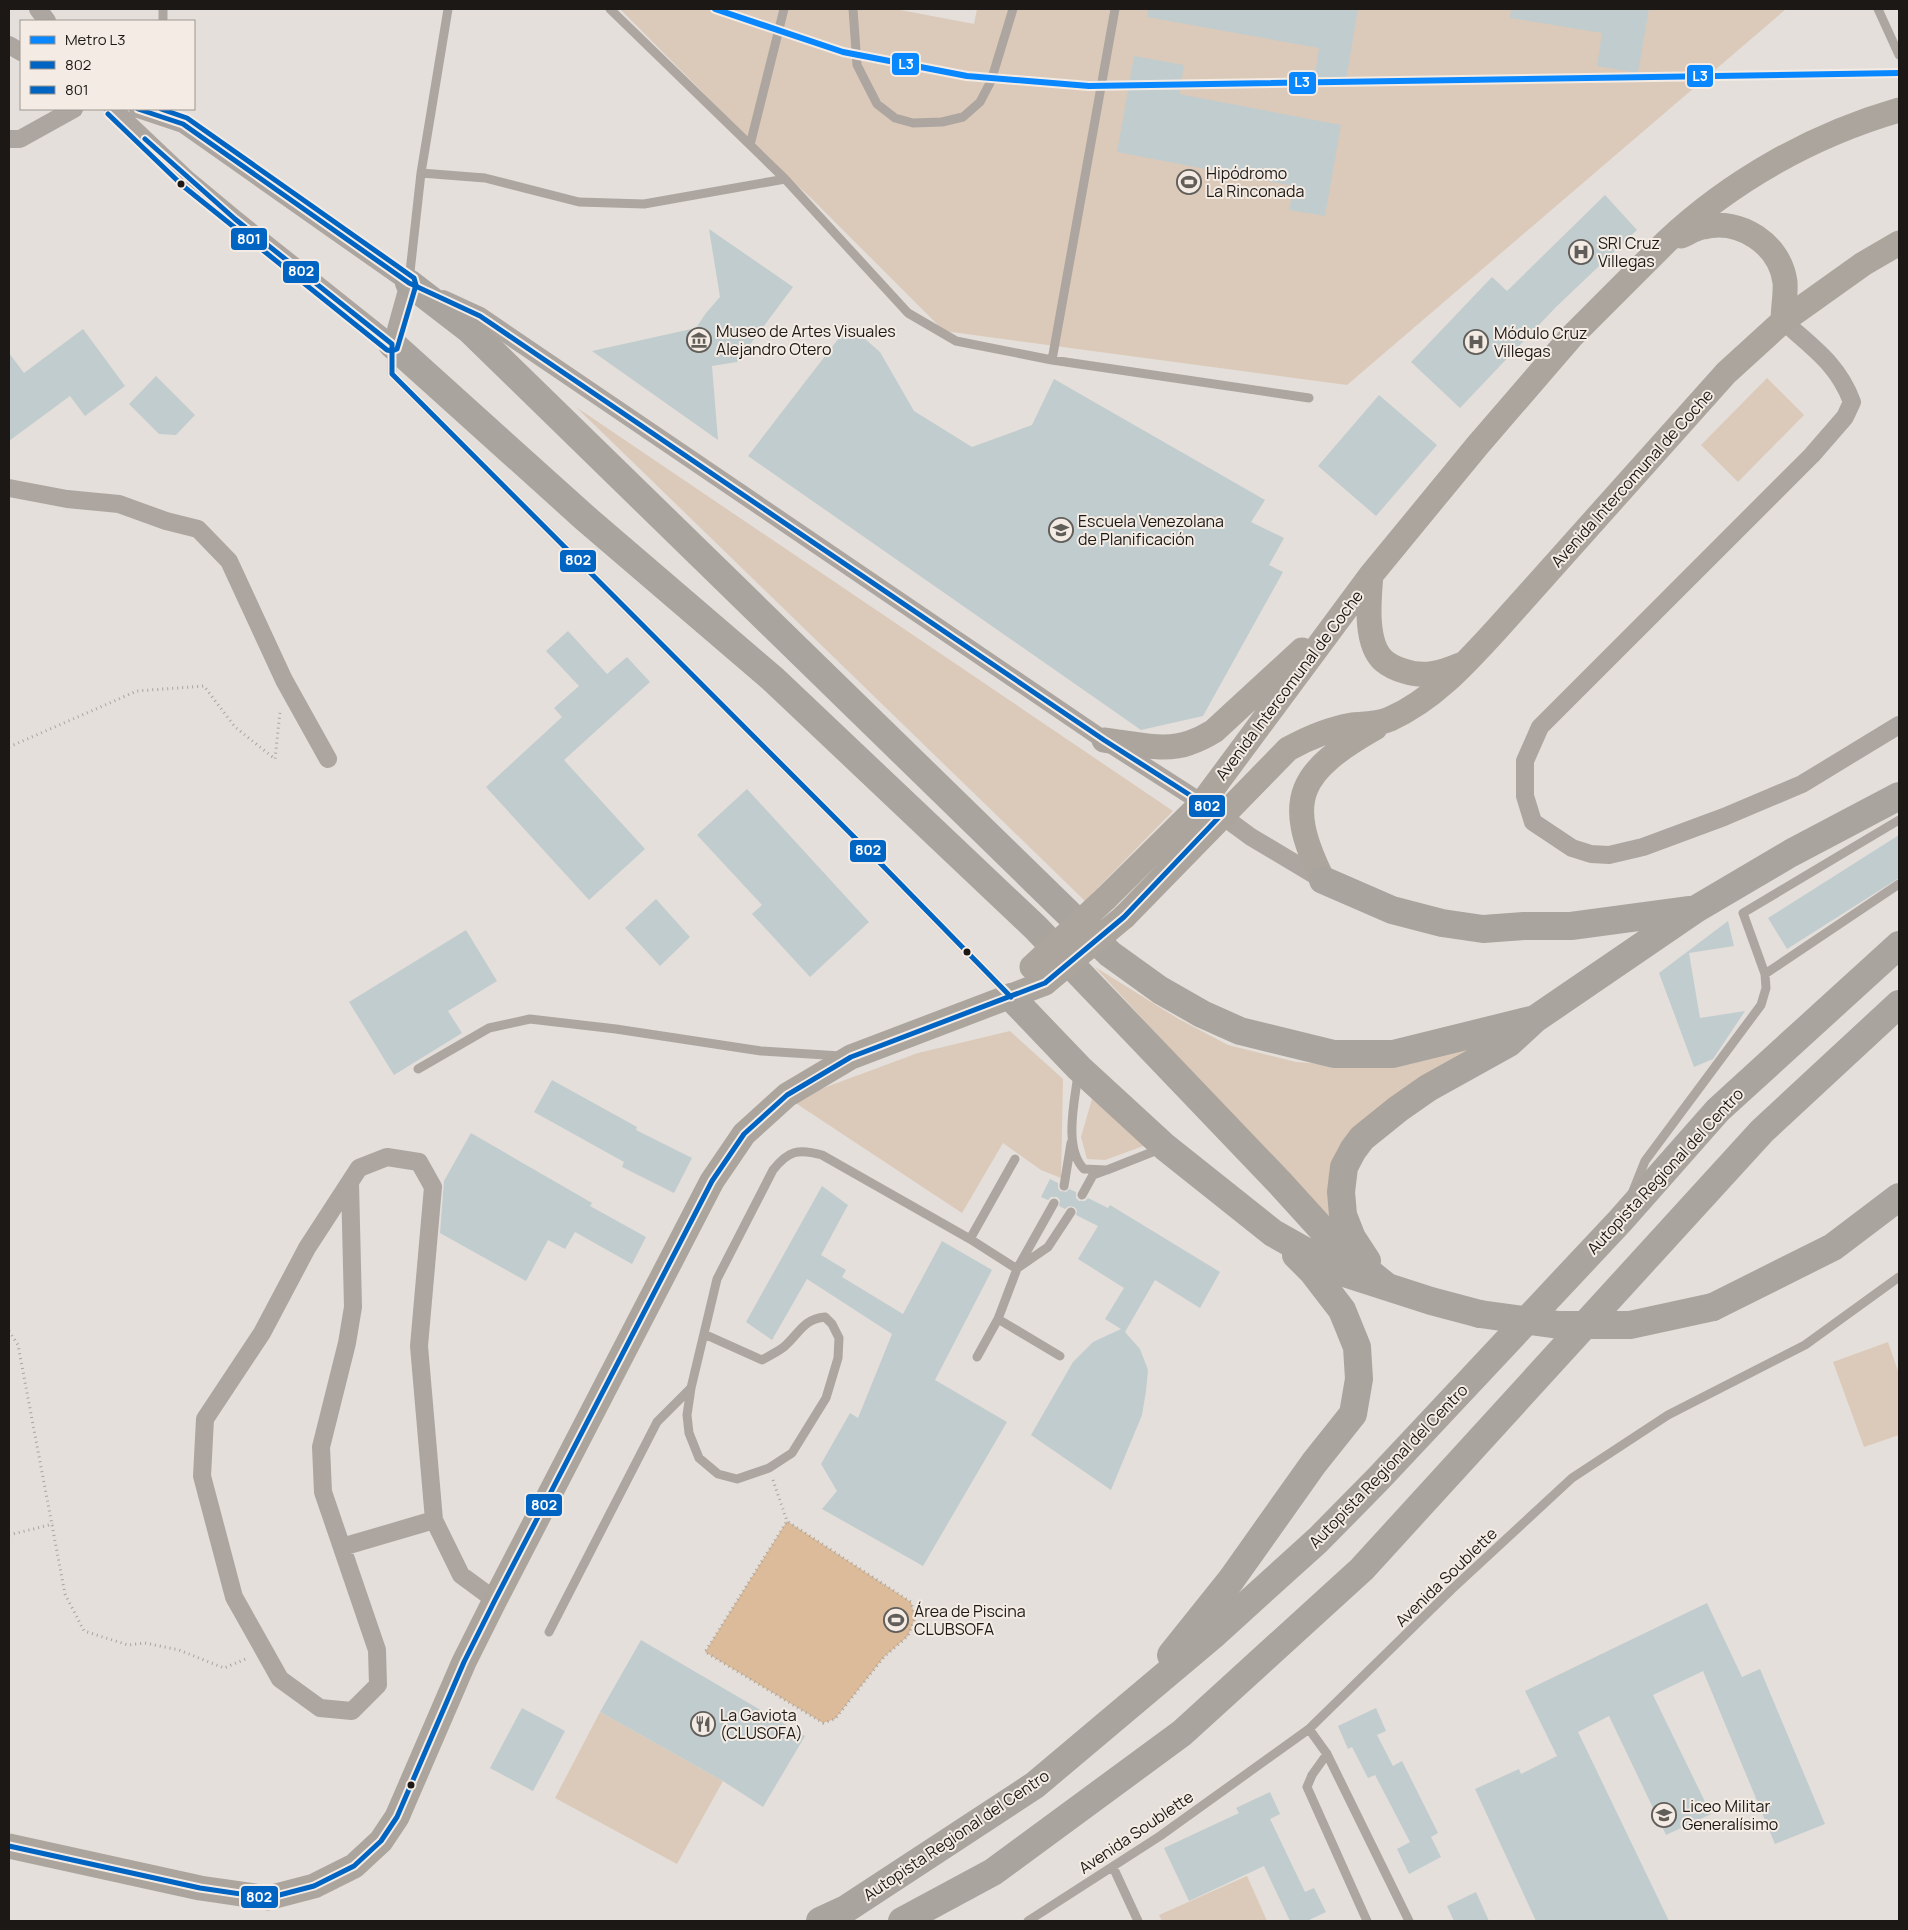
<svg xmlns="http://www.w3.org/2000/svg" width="1908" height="1930" font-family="Manrope,sans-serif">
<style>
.green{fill:#dbcab9}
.water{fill:#dbbb9a}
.building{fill:#c1ccce}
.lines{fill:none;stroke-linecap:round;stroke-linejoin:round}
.path{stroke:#a8a49e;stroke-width:3;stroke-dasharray:1 4;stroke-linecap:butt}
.lane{stroke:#ada6a0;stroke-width:9}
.street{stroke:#ada6a0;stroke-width:18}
.secondary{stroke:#aca59e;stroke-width:25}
.highway{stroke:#aaa49e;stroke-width:28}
.secondary-bridge{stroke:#aca59e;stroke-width:25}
.highway-bridge{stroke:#aaa49e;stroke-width:28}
.bus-1-casing{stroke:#f4ece4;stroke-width:9}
.bus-2-casing{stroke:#f4ece4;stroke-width:9}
.bus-1{stroke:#0064c3;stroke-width:5}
.bus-2{stroke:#0064c3;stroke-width:5}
.metro-1-casing{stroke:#f4ece4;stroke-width:10}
.metro-1{stroke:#0887ff;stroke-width:6}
.bus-dot{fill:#1b1815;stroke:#f4ece4;stroke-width:2}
.labels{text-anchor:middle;stroke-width:4;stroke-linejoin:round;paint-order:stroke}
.poi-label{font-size:16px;fill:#1b1815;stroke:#f4ece4;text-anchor:start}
.street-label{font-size:16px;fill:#1b1815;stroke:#f4ece4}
.line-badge{stroke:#f4ece4;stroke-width:2}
.badge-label{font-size:14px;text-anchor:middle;font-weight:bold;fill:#fff}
</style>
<rect width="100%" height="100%" fill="#e4dfda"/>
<path class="green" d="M620 9H895L974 24 977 9H1786L1347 385 944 331 811 198 777 167Z
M1767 378 1804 415 1738 482 1701 445Z
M576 407 1173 811 1085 901Z
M1095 967 1177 1018 1228 1045 1296 1062 1356 1066 1491 1042 1366 1118 1337 1150 1329 1181 1336 1229Z
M1010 1031 1063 1079 1061 1178 1041 1170 1003 1143 962 1213 791 1100 918 1053Z
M1092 1099 1146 1145 1105 1160 1087 1159 1081 1137Z
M1888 1342 1899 1374V1435L1864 1447 1833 1362Z
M600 1712 723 1781 677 1864 555 1798Z
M1247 1876 1267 1921H1162L1159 1915Z"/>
<path class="water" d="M787 1521 911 1602 915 1618 908 1636 884 1657 835 1719 823 1723 705 1652Z"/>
<path class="building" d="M1148 9H1358L1345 86 1314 81 1319 48 1147 17Z
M1511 9H1649L1638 73 1597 66 1602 33 1510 18Z
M1134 56 1184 65 1179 94 1341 125 1325 216 1289 210 1294 186 1117 152Z
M1605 195 1637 230 1556 307 1460 408 1411 362 1492 277 1507 291Z
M709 229 793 287 737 362 712 366 718 440 592 351 696 328 706 313 720 297Z
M849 325 880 352 914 411 972 447 1032 425 1054 379 1265 500 1251 522 1284 538 1269 565 1283 572 1203 716 1141 730 748 456Z
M83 329 125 386 85 416 70 396 9 441V353L24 373Z
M156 376 195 415 176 435 159 434 129 404Z
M1379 395 1437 445 1376 516 1318 466Z
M568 631 607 674 627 657 650 682 564 760 645 849 589 900 486 787 562 717 554 708 579 686 546 651Z
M747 789 869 922 810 977 752 914 762 905 697 835Z
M1899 835V878L1787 949 1768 918Z
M656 899 690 937 660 966 625 928Z
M1728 921 1734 946 1689 953 1700 1018 1745 1011 1713 1059 1694 1067 1659 973Z
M466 930 497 981 448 1011 462 1033 394 1075 349 1002Z
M552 1080 637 1127 636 1130 692 1158 674 1193 622 1167 624 1162 534 1112Z
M471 1133 592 1203 590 1206 646 1237 632 1264 575 1232 565 1249 548 1240 526 1281 440 1233 444 1181Z
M1050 1179 1058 1183V1188L1060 1191 1066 1192 1069 1189 1076 1192V1198L1079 1201H1085L1088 1198 1108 1208 1110 1205 1220 1272 1200 1308 1155 1280 1125 1332 1140 1349 1148 1370 1146 1391 1142 1415 1111 1490 1031 1435 1073 1362 1093 1342 1121 1329 1105 1319 1124 1288 1078 1259 1098 1226 1076 1215 1077 1210 1074 1207 1069 1206 1065 1209 1059 1206 1060 1200 1057 1197H1051L1048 1200 1041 1197Z
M822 1186 848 1205 821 1255 846 1270 842 1277 903 1314 942 1241 992 1270 935 1380 1007 1422 923 1566 822 1509 837 1491 821 1464 850 1413 858 1418 892 1334 807 1279 772 1340 746 1322Z
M1707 1603 1742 1677 1760 1669 1825 1824 1775 1844 1703 1671 1653 1695 1711 1814 1666 1835 1609 1716 1578 1732 1669 1921H1536L1475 1789 1519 1769 1521 1774 1557 1756 1525 1691Z
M641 1640 805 1736 763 1807 723 1781 600 1712Z
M522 1708 565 1731 533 1791 490 1768Z
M1376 1708 1386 1731 1377 1735 1393 1766 1402 1761 1438 1833 1431 1837 1441 1857 1409 1874 1397 1849 1410 1842 1375 1775 1368 1778 1352 1747 1348 1749 1338 1726Z
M1270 1792 1280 1814 1270 1819 1305 1892 1314 1888 1326 1912 1307 1921H1290L1264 1866 1189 1901 1164 1848 1239 1813 1236 1808Z
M1476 1892 1489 1921H1454L1447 1906Z"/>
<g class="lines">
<path class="path" d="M9 747 137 691 204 686 235 727 275 759 280 712
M9 1331 18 1345 65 1594 84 1631 128 1645 145 1643 179 1650 224 1668 248 1658
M773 1480 787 1521 911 1602 915 1618 908 1636 884 1657 835 1719 823 1723 705 1652 787 1521
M9 1535 53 1524"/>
<path class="lane" d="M163 9V21
M610 9 785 179 908 313 956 341 1052 360 1309 398
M853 9 857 65 877 104 895 118 913 123 942 122 963 117 980 102 991 81 1013 9
M1878 9 1899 55
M750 145 784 9
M421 173 485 178 579 202 644 204 785 179
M409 281 421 173 448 9
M392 351V374L883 866 1008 994
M1052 360 1115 9
M1765 974 1743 913 1899 820
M418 1069 489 1028 530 1019 616 1029 761 1051 841 1056
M1078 1074C1075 1100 1063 1148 1084 1169L1107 1170 1160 1149
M1064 1186 1071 1143
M1633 1191 1645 1161 1761 1005 1766 988 1765 974 1899 884
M1082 1195 1093 1175 1104 1171
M970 1239 1015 1159
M1019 1267 1048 1247 1071 1212
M998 1319 1060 1356
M977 1357 998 1319 1017 1269 1054 1203
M691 1388 687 1415 689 1433 699 1458 718 1474 737 1479 769 1468 792 1453 826 1398 838 1358 839 1338 832 1324 825 1317C804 1319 800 1332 786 1345 780 1351 770 1355 762 1360L704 1334
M549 1632 657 1422 691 1388 717 1279 773 1170C788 1151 798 1148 822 1155L970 1239 1017 1269
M1309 1729 1327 1754 1409 1921
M1327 1754 1312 1775 1307 1787 1367 1921
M1113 1867 1138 1921
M1028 1921 1160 1836 1309 1729 1451 1590 1572 1478 1668 1415 1805 1345 1899 1277"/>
<path class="street" d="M38 9 47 21
M9 45 21 52
M113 109 188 180 235 219 392 344 409 283
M138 109 183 124 409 283 418 287
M9 139H20L74 109
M443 299 480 316 1104 740 1221 815 1251 837 1323 880
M1783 321C1812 347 1838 364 1852 402L1845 417 1812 455 1540 727 1525 761V796L1533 822 1572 848 1591 854 1609 855 1643 847 1724 817 1802 784 1899 725
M9 488 67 499 119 504 166 521 198 529 229 561 284 680 328 759
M350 1183 353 1307 347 1343 321 1447 323 1492 377 1650 378 1685 352 1711 320 1708 280 1679 234 1597 202 1476 205 1419 262 1333 307 1248 359 1168 387 1157 419 1162 433 1187 419 1346 434 1520 461 1575 495 1600
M342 1547 434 1520"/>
<path class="secondary" d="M1681 236C1688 233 1696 228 1703 227 1740 218 1780 244 1785 282 1786 294 1783 308 1783 321
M1371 575C1369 598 1364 644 1384 661 1390 666 1397 669 1404 671 1424 678 1441 673 1460 665
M1104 740C1129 743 1165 752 1189 743 1198 740 1206 736 1214 731L1302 650
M1323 880C1282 798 1300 771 1375 728
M1106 898 1202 803 1371 575 1477 446 1571 337 1666 242C1732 180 1813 135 1899 110
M1124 917 1288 749C1308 738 1329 729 1352 725 1364 724 1379 724 1390 719 1434 699 1466 663 1498 628L1726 373 1783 321 1863 264 1899 243
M9 1846 200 1888 268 1898 314 1886 354 1866 381 1841 397 1817 464 1662 495 1600 712 1181 744 1134 787 1095 851 1057 1045 983"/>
<path class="highway" d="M409 283 470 330 1110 954 1160 990 1202 1014 1240 1031 1334 1054H1393L1535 1019
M392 344 584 517 774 680 1036 928 1279 1182 1339 1248 1386 1286
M1323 880 1392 910 1442 923 1483 929 1524 926H1571L1690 910
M1011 997 1079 1068 1165 1147 1273 1233 1344 1273 1431 1301 1480 1314
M1367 1261 1352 1238 1343 1215 1341 1192 1344 1167 1353 1150 1362 1138 1398 1109 1428 1088 1509 1043 1535 1019 1696 909 1791 853 1899 796
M1713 1307 1833 1247 1899 1197
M1171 1655 1231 1580 1314 1463 1353 1414 1359 1379 1357 1347 1342 1310 1312 1271 1296 1255
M820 1921 846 1909 1035 1785 1212 1636 1318 1540 1379 1478 1620 1221 1718 1110 1899 945
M902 1921 993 1872 1182 1733 1362 1569 1762 1131 1899 1004"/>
<path class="secondary-bridge" d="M1032 967 1106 898
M1045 983 1124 917"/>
<path class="highway-bridge" d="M1480 1314 1559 1325H1630L1713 1307"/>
<defs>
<path id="bus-1" d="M145 139 235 219 392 344V374L883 866 1011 997
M9 1846 200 1888 268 1898 314 1886 354 1866 381 1841 397 1817 464 1662 495 1600 712 1181 744 1134 787 1095 851 1057 1045 983 1124 917 1221 815 1104 740 480 316 409 283 183 124 138 109"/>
<path id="bus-2" d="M108 114 183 186 387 350 392 351 397 349 416 285 414 278 187 118 161 109"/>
</defs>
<use href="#bus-1" class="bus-1-casing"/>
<use href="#bus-2" class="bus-2-casing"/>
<use href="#bus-1" class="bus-1"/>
<use href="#bus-2" class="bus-2"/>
<defs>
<path id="metro-1" d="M715 9 843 52 967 76 1089 86 1899 73"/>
</defs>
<use href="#metro-1" class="metro-1-casing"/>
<use href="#metro-1" class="metro-1"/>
</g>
<defs>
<symbol id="stadium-ring" viewBox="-11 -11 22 22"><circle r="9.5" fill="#f4ece4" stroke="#615e5a" stroke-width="1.5"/><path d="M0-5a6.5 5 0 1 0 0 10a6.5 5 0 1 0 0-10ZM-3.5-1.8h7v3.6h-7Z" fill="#615e5a"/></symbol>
<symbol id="hospital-ring" viewBox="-11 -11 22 22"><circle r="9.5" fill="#f4ece4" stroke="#615e5a" stroke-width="1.5"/><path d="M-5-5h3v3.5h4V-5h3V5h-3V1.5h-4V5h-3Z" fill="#615e5a"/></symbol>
<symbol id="museum-ring" viewBox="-11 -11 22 22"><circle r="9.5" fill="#f4ece4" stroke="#615e5a" stroke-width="1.5"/><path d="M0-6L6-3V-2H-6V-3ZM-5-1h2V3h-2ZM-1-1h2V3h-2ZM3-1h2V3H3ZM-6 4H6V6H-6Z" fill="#615e5a"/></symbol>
<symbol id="university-ring" viewBox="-11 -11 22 22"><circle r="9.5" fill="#f4ece4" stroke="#615e5a" stroke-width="1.5"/><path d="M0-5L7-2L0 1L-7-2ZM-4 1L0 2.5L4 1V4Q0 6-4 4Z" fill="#615e5a"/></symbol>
<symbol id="restaurant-ring" viewBox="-11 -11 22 22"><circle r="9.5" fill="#f4ece4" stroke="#615e5a" stroke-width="1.5"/><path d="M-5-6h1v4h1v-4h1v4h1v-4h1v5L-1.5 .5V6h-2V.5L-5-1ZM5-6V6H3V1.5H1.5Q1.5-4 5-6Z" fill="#615e5a"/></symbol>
<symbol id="school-ring" viewBox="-11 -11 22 22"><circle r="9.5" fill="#f4ece4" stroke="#615e5a" stroke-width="1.5"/><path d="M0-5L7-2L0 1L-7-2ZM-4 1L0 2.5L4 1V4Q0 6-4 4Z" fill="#615e5a"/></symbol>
</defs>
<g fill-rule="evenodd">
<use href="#stadium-ring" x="1175" y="168" width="28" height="28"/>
<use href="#hospital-ring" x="1567" y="238" width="28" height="28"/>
<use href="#museum-ring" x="685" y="326" width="28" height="28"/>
<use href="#hospital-ring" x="1462" y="328" width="28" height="28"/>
<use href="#university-ring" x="1047" y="516" width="28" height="28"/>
<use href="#stadium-ring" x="882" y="1606" width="28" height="28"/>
<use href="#restaurant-ring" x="689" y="1710" width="28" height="28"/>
<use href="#school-ring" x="1650" y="1801" width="28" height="28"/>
</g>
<g class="bus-dot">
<circle cx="181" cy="184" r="4.5"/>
<circle cx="967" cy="952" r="4.5"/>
<circle cx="411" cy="1785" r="4.5"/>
</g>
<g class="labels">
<g class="poi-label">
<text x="1206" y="179">Hipódromo<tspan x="1206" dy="18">La Rinconada</tspan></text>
<text x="1598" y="249">SRI Cruz<tspan x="1598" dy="18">Villegas</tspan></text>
<text x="716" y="337">Museo de Artes Visuales<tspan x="716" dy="18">Alejandro Otero</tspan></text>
<text x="1494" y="339">Módulo Cruz<tspan x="1494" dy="18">Villegas</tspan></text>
<text x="1078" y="527">Escuela Venezolana<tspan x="1078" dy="18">de Planificación</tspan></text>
<text x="914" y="1617">Área de Piscina<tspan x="914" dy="18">CLUBSOFA</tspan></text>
<text x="720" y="1721">La Gaviota<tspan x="720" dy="18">(CLUSOFA)</tspan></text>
<text x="1682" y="1812">Liceo Militar<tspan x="1682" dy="18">Generalísimo</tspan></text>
</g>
<g class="street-label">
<text transform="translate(1632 478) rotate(-48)" y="6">Avenida Intercomunal de Coche</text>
<text transform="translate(1289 685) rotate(-53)" y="6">Avenida Intercomunal de Coche</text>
<text transform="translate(1665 1171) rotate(-47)" y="6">Autopista Regional del Centro</text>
<text transform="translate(1388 1466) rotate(-46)" y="6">Autopista Regional del Centro</text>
<text transform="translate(1446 1577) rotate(-44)" y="6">Avenida Soublette</text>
<text transform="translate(1136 1832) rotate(-34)" y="6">Avenida Soublette</text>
<text transform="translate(956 1835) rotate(-34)" y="6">Autopista Regional del Centro</text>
</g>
</g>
<g class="line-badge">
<rect x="891" y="52" width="29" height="24" rx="5" fill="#0887ff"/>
<rect x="1686" y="64" width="28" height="24" rx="5" fill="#0887ff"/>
<rect x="1288" y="71" width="29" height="24" rx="5" fill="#0887ff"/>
<rect x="230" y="227" width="38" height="24" rx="5" fill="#0064c3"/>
<rect x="282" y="260" width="38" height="24" rx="5" fill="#0064c3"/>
<rect x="559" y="549" width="38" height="24" rx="5" fill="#0064c3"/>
<rect x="1188" y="794" width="38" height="24" rx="5" fill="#0064c3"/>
<rect x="849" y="839" width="38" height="24" rx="5" fill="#0064c3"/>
<rect x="525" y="1493" width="38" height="24" rx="5" fill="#0064c3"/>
<rect x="240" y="1885" width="39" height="24" rx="5" fill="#0064c3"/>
</g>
<g class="badge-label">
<text x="906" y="69">L3</text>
<text x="1700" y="81">L3</text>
<text x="1302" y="87">L3</text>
<text x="249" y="244">801</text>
<text x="301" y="276">802</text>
<text x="578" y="565">802</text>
<text x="1207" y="811">802</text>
<text x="868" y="855">802</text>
<text x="544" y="1510">802</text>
<text x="259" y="1902">802</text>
</g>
<rect width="1908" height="1930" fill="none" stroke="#1b1815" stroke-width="20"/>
<rect x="20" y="20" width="175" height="90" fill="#f4ece4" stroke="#9d9791"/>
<rect x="30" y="36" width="25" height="8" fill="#0887ff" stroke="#9d9791"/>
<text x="65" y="45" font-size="15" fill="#1b1815">Metro L3</text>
<rect x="30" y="61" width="25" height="8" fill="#0064c3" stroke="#9d9791"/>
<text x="65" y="70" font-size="15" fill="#1b1815">802</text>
<rect x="30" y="86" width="25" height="8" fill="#0064c3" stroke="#9d9791"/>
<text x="65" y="95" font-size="15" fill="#1b1815">801</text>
</svg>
